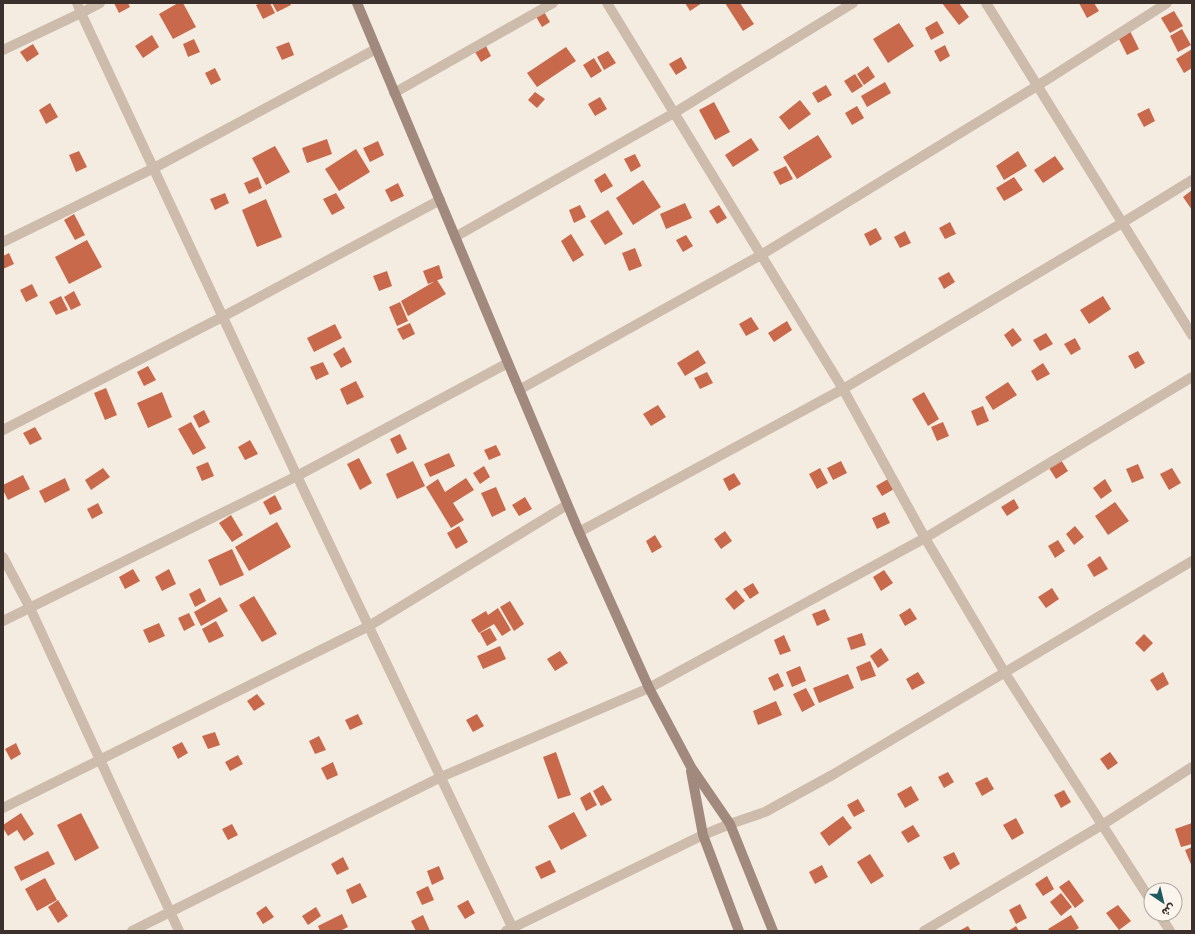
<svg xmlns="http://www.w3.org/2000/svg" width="1195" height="934" font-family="Rubik,'Noto Naskh Arabic',sans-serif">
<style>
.building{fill:#c8694b}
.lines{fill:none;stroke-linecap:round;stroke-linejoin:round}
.street{stroke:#cdbbac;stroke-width:10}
.secondary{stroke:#a18a7d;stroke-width:10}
</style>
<rect width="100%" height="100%" fill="#f4ebe1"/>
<path class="building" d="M114 3H128L130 7 119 13Z
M178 3H183L196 27 173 39 159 14Z
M260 3H270L275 13 263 19 256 5Z
M272 3H290L291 5 277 12Z
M685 3H702L690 11Z
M725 3H740L754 24 743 31Z
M942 3H959L969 17 959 25Z
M1079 3H1094L1099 11 1087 18Z
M543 10 550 22 542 27 535 15Z
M1174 11 1183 26 1170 33 1161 18Z
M937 21 944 33 931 40 925 28Z
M899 23 914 46 888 63 873 39Z
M1182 29 1191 45 1178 52 1170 36Z
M1130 31 1139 49 1127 55 1118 37Z
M152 35 159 47 143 58 135 46Z
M194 39 200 52 188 57 183 44Z
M289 42 294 55 282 60 276 47Z
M33 44 39 54 27 62 20 52Z
M945 45 950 56 940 62 934 51Z
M486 46 491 56 481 62 475 52Z
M566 47 576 61 537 87 527 73Z
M1192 49V68L1184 73 1176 59Z
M608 51 616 63 604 70 597 57Z
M681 57 687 68 676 75 669 64Z
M594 58 602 71 591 78 583 65Z
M868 66 875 77 864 85 857 74Z
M215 68 221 80 211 85 205 73Z
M855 74 863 86 852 93 844 81Z
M885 82 891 93 867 107 861 96Z
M826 85 832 95 818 103 812 93Z
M535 92 545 99 537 108 528 100Z
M600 97 607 109 595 116 588 104Z
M800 100 811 114 789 130 779 117Z
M714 102 730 132 715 140 699 110Z
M50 103 58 117 46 124 39 110Z
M857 106 864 118 852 125 845 113Z
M1149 108 1155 121 1144 127 1137 114Z
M818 135 832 157 797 179 783 157Z
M751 138 759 150 733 167 725 155Z
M327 139 332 154 307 163 302 148Z
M378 141 384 155 370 162 363 148Z
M275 146 290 172 266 185 252 158Z
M356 149 370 172 339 191 325 169Z
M79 151 87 167 76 172 69 155Z
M1018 151 1027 166 1004 180 996 166Z
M635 154 641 166 631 172 624 159Z
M1055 156 1064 169 1043 183 1034 170Z
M786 166 793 179 780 185 773 172Z
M605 173 613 186 601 193 594 180Z
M258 177 262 188 249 194 244 183Z
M1014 177 1023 190 1004 201 996 188Z
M643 180 661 207 633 225 616 198Z
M398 183 404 196 391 202 385 190Z
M1192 190V210L1183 197Z
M225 193 229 203 215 210 210 199Z
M336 193 345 208 332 215 323 199Z
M266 199 282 237 257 247 242 210Z
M685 203 692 218 666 229 660 214Z
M580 205 586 217 574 223 569 210Z
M719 205 727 218 717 224 709 211Z
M608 210 623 234 605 245 590 221Z
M74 214 85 235 75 240 64 220Z
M950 222 956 234 945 239 939 228Z
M876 228 882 239 870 246 864 234Z
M905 231 911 243 900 248 894 237Z
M571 234 584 255 573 262 561 241Z
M686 235 693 246 683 252 676 240Z
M87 240 102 267 69 284 55 257Z
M635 248 642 266 629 271 622 253Z
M9 253 14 264 3 269V256Z
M439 265 443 278 428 284 423 271Z
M387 271 392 286 379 291 373 276Z
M949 272 955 282 944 289 938 278Z
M437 280 446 294 408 316 401 301Z
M32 284 38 296 26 302 20 290Z
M74 291 81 305 71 310 64 297Z
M61 296 68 310 56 315 49 302Z
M1103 296 1111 309 1089 324 1080 310Z
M400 302 408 321 397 326 389 307Z
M751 317 759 329 746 336 739 324Z
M787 321 792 330 774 342 768 333Z
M410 323 415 334 403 340 397 329Z
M335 324 342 338 314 352 307 338Z
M1013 328 1022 340 1012 347 1004 335Z
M1046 333 1053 344 1040 351 1033 340Z
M1075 338 1081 349 1071 355 1064 344Z
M344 347 352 362 341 368 333 354Z
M698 350 706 363 685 376 677 363Z
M1138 351 1145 363 1135 369 1128 356Z
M323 362 329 374 316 380 310 367Z
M1043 363 1050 374 1037 381 1031 371Z
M148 366 156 380 144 386 137 372Z
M707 372 713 383 700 389 694 378Z
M356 381 364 397 347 405 340 389Z
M1008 382 1017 395 993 410 985 397Z
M106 388 117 415 105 420 94 393Z
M162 392 172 417 148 428 137 403Z
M924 392 939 419 928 426 912 399Z
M658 405 666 417 651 426 643 414Z
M983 406 989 421 977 426 971 411Z
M204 410 210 422 199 428 193 416Z
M191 422 206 448 193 455 178 429Z
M943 422 949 436 937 441 931 427Z
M35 427 42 439 30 445 23 433Z
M400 434 407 449 397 454 390 439Z
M250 440 258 454 245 460 238 447Z
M496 445 501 455 489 460 484 450Z
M449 453 455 466 430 477 424 464Z
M359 458 372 483 360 490 347 464Z
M1061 460 1068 471 1056 479 1049 468Z
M413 461 425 486 397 499 386 474Z
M841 461 847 473 833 480 827 468Z
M208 462 214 476 202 481 196 467Z
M1138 464 1144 478 1132 483 1126 469Z
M484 466 490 477 480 484 473 473Z
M103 468 110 477 91 490 85 480Z
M820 468 828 483 817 489 809 474Z
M1172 468 1181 483 1169 490 1160 474Z
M734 473 741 484 729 491 723 479Z
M23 475 30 489 8 500 3 490V485Z
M65 478 70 490 45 503 39 491Z
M466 478 474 490 453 503 464 520 451 528 426 487 438 479 445 492Z
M888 479 894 489 882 496 876 486Z
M1105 479 1112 491 1101 499 1093 488Z
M496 487 506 510 492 517 481 493Z
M275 495 282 509 270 515 263 502Z
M525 497 532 509 519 516 512 505Z
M1014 499 1019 508 1007 516 1001 507Z
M1115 502 1129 521 1108 535 1095 516Z
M98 503 103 513 92 519 87 509Z
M885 512 890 523 877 529 872 518Z
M231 515 243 535 232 542 219 523Z
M277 522 291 547 249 571 235 547Z
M459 526 468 542 456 549 447 533Z
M1075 526 1084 537 1074 545 1066 534Z
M725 531 732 541 721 549 714 539Z
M655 535 662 547 652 553 646 541Z
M1058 540 1065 551 1055 558 1048 546Z
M232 549 244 575 220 586 208 560Z
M1100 556 1108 569 1094 577 1087 565Z
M133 569 140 581 125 589 119 577Z
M169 569 176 584 162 591 155 577Z
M884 570 893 583 881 591 873 577Z
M753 583 759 593 750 599 743 589Z
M200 588 206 601 195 607 189 594Z
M1052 588 1059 599 1046 608 1038 597Z
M736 590 745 601 734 610 725 599Z
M254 596 277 634 262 642 239 605Z
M220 597 228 611 201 626 194 612Z
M510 601 524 624 514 631 500 607Z
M498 608 511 630 502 636 494 624 479 633 471 620 486 611 488 615Z
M910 608 917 619 905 626 899 615Z
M825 609 830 620 817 626 812 614Z
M189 613 195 625 184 631 178 618Z
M216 621 224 636 209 643 202 629Z
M159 623 165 636 149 643 143 630Z
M490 628 497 640 487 646 480 633Z
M862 633 866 645 851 650 847 638Z
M1144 634 1153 643 1144 652 1135 643Z
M784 635 791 651 780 655 774 640Z
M500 646 506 659 483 669 477 656Z
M881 648 889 660 878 668 870 656Z
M560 651 568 663 555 671 547 659Z
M870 661 876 676 861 681 856 667Z
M800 666 806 681 792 687 786 672Z
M918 672 925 683 912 690 906 679Z
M1163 672 1169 684 1157 691 1150 680Z
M778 673 784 686 774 691 768 678Z
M848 674 854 688 819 703 813 688Z
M806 688 815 705 802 712 793 694Z
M257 694 265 704 254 711 247 701Z
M776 701 782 715 758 725 753 711Z
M358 714 363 724 350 730 345 720Z
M477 714 484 726 473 732 466 720Z
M215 732 220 745 208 749 202 736Z
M319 736 326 750 315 754 309 741Z
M182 742 188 753 178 759 172 747Z
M16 743 21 754 11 760 5 749Z
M556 752 571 795 558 799 543 757Z
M1110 752 1118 763 1108 770 1100 759Z
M238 755 243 764 230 771 225 762Z
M333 762 338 775 327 780 321 768Z
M948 772 954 782 944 788 938 777Z
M987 777 994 789 982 796 975 783Z
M603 785 612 800 601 806 593 791Z
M911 786 919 800 905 808 897 794Z
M1064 790 1071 802 1061 808 1054 795Z
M590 792 597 805 586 811 580 798Z
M858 799 865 811 854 817 847 805Z
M574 812 587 836 561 850 548 826Z
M21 813 34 834 24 841 17 830 8 836 3 828V825Z
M81 813 99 848 75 861 57 825Z
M843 816 852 828 829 846 820 833Z
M1016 818 1024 833 1012 840 1003 825Z
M1192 823V844L1181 847 1175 829Z
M232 824 238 835 228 840 222 829Z
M913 825 920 836 908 843 901 832Z
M1192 847V867L1185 850Z
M48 851 55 864 21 881 14 867Z
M954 852 960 864 950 870 943 857Z
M870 854 884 876 871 884 857 862Z
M343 857 349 869 337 875 331 864Z
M550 860 556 872 541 879 535 867Z
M822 865 828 877 815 884 809 872Z
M439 866 444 879 432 885 427 871Z
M1047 876 1054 889 1043 896 1035 884Z
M45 878 57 900 37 911 25 889Z
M1069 880 1084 901 1075 908 1059 887Z
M360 883 367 897 352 904 346 890Z
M428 886 434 900 422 905 416 892Z
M1061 893 1072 907 1061 916 1050 902Z
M58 900 68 916 58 923 48 907Z
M468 900 475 913 465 919 457 906Z
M1020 904 1027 918 1016 924 1009 910Z
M1118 905 1131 921 1119 930 1106 913Z
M266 906 274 917 263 924 256 913Z
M316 907 321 916 308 925 302 916Z
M342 914 348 927 340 931H320L318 926Z
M423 915 430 931H416L411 921Z
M1071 915 1079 928 1074 931H1050L1048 929Z
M968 926 971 931H959Z
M1016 926 1019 931H1008Z"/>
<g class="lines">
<path class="street" d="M100 3 81 13 297 476 514 931
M607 3 843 389 925 538 1005 673 1151 901
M986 3 1192 335
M3 50 81 13 77 3
M394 93 553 3
M455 237 674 113 853 3
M3 242 154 168 376 49
M519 390 761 255 1037 86 1167 3
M3 430 224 316 440 200
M579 532 843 389 1122 223 1192 180
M3 557 30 608 179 931
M3 621 297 476 508 363
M3 808 369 626 567 505
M1159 914 1170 931
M132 931 441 777 649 688 925 538 1192 377
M506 931 703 835 730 824 765 812 834 774 1192 561
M924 931 1102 825 1192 767"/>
<path class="secondary" d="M357 3 579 532 649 688 691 767 730 824 773 931
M691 771 703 835 739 931"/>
</g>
<rect width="1195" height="934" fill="none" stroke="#3b302b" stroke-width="8"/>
<g transform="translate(1163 902) rotate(145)"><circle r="19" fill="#fbf5ee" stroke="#aea6a0"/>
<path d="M0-3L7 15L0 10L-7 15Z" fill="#1f5a5e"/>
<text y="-6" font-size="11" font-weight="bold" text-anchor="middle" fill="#3b302b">ش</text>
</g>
</svg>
